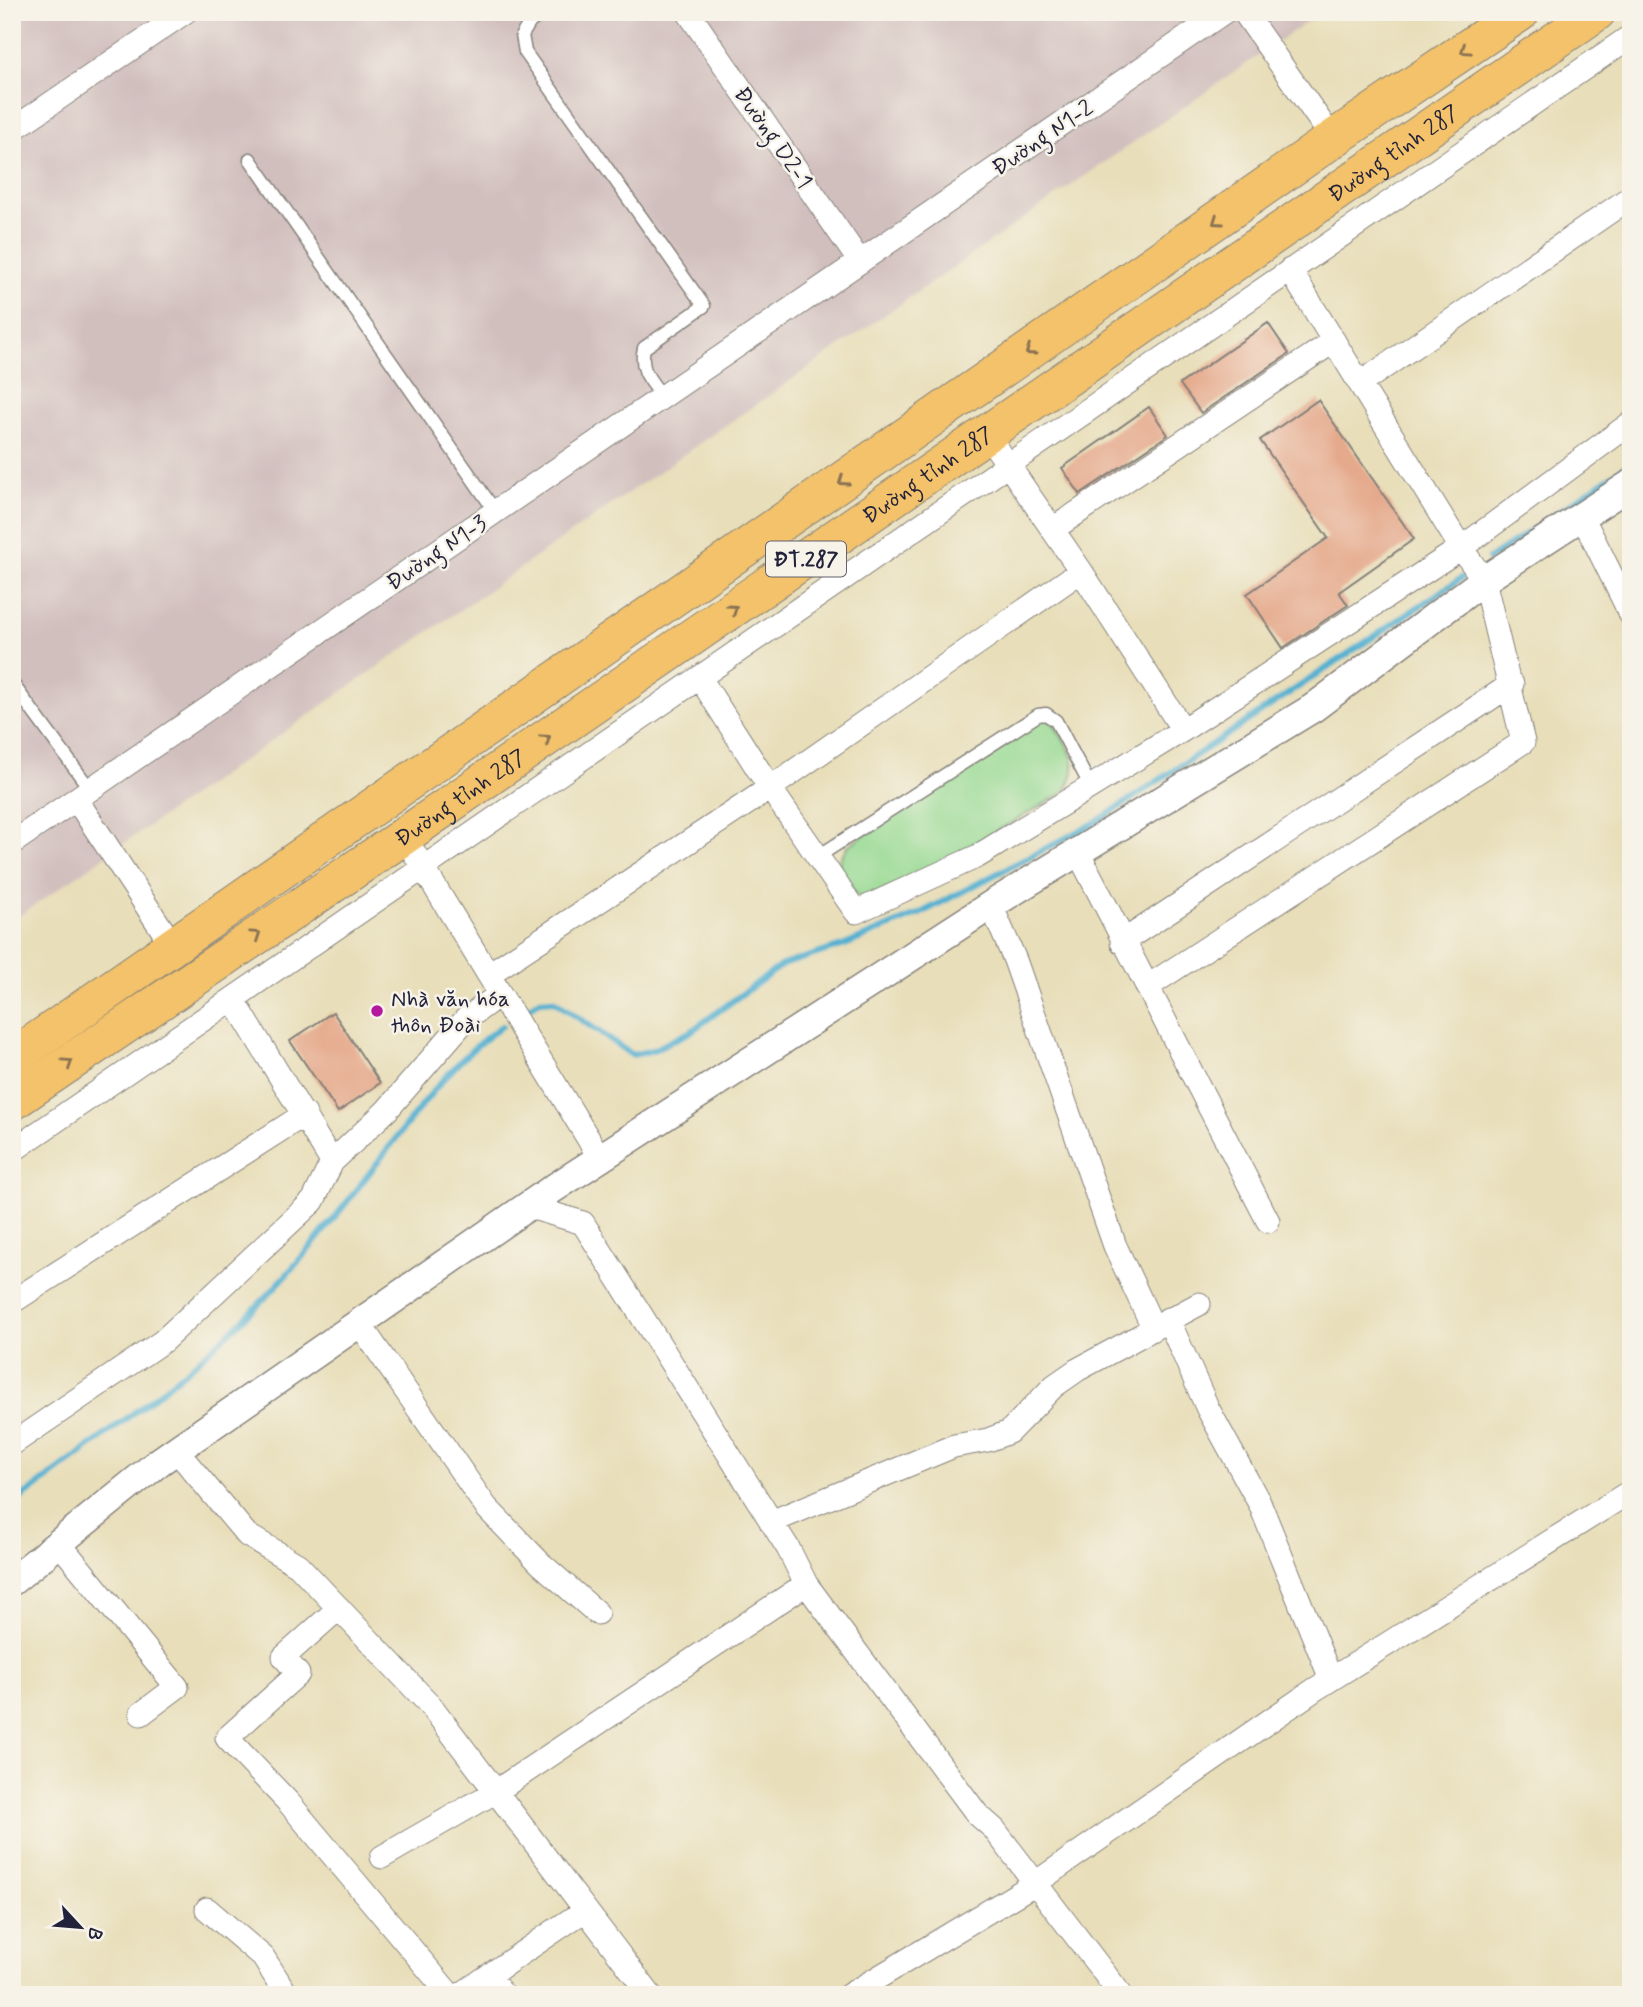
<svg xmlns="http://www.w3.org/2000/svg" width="1643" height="2007" font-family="Mynerve,sans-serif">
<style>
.industrial{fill:#d1bfbe}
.green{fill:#95d991;stroke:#5c7e66;stroke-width:2}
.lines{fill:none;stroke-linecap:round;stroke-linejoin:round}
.stream{stroke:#52b0d1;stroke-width:6}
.building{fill:#e5a98b}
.service-casing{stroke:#85807a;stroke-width:15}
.minor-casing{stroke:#85807a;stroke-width:25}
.tertiary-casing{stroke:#85807a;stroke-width:31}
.primary-casing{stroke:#85807a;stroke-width:39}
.service{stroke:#fff;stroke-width:12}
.minor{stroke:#fff;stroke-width:23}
.tertiary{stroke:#fff;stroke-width:28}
.primary{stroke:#f3c26a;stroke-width:37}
.oneway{stroke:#8a7252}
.poi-dot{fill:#b5179e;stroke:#f7f3e8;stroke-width:2.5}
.labels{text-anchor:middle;stroke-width:5;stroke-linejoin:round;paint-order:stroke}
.shield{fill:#f7f3e8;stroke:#62616f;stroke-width:2}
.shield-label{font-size:21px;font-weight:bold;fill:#22223b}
.street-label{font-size:23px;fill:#22223b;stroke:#f7f3e8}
.poi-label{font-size:23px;fill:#22223b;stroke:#f7f3e8;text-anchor:start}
</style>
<rect width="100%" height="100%" fill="#f7f3e8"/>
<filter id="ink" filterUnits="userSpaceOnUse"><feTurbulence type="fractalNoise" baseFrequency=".0143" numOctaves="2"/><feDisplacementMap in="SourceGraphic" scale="14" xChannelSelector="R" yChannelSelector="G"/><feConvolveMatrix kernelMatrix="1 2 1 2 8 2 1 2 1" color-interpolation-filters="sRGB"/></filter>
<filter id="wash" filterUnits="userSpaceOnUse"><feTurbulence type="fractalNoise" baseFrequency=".00686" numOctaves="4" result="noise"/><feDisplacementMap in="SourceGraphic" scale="28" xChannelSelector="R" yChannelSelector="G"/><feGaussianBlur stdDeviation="1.57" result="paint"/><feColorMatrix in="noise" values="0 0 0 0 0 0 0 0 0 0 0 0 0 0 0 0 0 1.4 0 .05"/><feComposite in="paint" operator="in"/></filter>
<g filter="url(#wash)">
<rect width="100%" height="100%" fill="#e8deb9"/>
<path class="industrial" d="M12 12H1321L12 921Z"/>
<path class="green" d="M1049 717C1066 744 1086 763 1063 793L940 864 865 899 855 894 839 867 840 858 848 846 1030 719Z"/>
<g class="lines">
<path class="stream" d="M1489 559 1631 463
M528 1008 539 1001 553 1000 632 1055 653 1050 690 1032 782 965 845 945 919 914 1095 823 1463 577
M12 1505C99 1439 190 1375 266 1297 310 1251 349 1200 387 1150 421 1106 456 1057 502 1026"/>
</g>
<g id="blocks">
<path class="building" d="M1268 323 1289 354 1201 413 1180 384Z
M1318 400 1414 539 1339 592 1348 605 1283 648 1247 594 1328 538 1260 440Z
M1149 407 1168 435 1080 494 1062 468Z
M333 1012 380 1083 338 1112 290 1041Z"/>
</g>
</g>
<g filter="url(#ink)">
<use href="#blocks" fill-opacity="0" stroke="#85807a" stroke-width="2"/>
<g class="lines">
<defs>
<path id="service" d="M545 12 530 22 522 35 525 52 704 306 644 348C639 370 650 380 663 397
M250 159 495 511
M12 683 90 789
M817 857 1038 715 1046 714 1056 721 1091 787"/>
<path id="minor" d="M688 12 860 262
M1244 12 1333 139
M12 130 185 12
M1361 383 1631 197
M987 434 1081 571 1183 730 1461 548 1631 423
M1582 516 1631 615
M1053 529 1334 341
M700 678 770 788 856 912 978 856 1183 730
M76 799 173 946
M404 836 600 1158
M12 843 1224 12
M1078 852 1268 1221
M991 905 1015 960 1115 1246 1153 1327
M1122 942 1512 684
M489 974 770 788 1081 571
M1147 987 1523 742 1484 580 1461 548 1290 270
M12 1151 1631 36
M332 1162 387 1110 465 1020 500 994
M532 1203 540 1210 583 1223 788 1548 806 1584 977 1814 994 1829 1121 1995
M12 1302 305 1114
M1168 1319 1208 1409 1260 1504 1331 1679
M359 1323 486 1507 540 1563 597 1613
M12 1444 163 1341 313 1201 332 1162 233 999
M176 1450 247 1535 298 1565 431 1706 650 1995
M771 1522 954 1446 988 1440 1009 1432 1054 1386 1077 1370 1199 1304
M59 1543 177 1687 141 1714
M339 1608 284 1657 298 1674 227 1738 289 1803 450 1995
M382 1857 495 1792 806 1584
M207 1909 263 1957 287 1995
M488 1976 503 1995
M460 1995 585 1910
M849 1995 1034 1884 1314 1690 1631 1491"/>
<path id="tertiary" d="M12 1581 159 1462 551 1190 991 905 1313 708 1484 580 1631 484"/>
<g id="primary">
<path d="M12 1058 1333 139 1521 12"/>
<path id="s1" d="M12 1102 404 836 1597 12"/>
</g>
</defs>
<use href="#service" class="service-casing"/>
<use href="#minor" class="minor-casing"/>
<use href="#tertiary" class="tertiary-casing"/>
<use href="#primary" class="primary-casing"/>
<use href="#service" class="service"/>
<use href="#minor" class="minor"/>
<use href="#tertiary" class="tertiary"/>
<use href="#primary" class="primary"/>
</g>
<defs><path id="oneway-chevron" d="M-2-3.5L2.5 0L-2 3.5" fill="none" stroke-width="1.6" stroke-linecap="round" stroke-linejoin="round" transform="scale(1.75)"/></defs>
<g class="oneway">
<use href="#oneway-chevron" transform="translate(1465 50) rotate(146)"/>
<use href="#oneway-chevron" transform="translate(1217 221) rotate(145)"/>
<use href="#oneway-chevron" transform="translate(1030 351) rotate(145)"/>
<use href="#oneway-chevron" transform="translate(843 481) rotate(145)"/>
<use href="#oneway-chevron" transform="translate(733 609) rotate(-35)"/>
<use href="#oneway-chevron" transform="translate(546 739) rotate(-35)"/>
<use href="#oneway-chevron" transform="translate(256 935) rotate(-34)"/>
<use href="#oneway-chevron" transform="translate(68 1063) rotate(-34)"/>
</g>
</g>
<circle class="poi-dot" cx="377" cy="1011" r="7"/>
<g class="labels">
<rect class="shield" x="766" y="541.5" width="80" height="35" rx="5"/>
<g class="shield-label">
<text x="806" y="566">ĐT.287</text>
</g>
<g class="street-label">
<text transform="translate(774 137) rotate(55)" y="8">Đường D2-1</text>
<text transform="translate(1042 137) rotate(-34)" y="8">Đường N1-2</text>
<text dy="8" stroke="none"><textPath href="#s1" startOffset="1676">Đường tỉnh 287</textPath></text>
<text dy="8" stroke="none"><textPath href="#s1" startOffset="1110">Đường tỉnh 287</textPath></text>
<text transform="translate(436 552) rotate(-34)" y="8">Đường N1-3</text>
<text dy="8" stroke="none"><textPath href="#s1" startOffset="542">Đường tỉnh 287</textPath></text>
</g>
<g class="poi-label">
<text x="391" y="1006">Nhà văn hóa<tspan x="391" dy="26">thôn Đoài</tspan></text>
</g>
</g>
<rect width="1643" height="2007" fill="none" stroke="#f7f3e8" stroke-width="42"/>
<g transform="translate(80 1927) rotate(116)" stroke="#f7f3e8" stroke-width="5" paint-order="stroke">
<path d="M0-5L12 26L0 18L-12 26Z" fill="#22223b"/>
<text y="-10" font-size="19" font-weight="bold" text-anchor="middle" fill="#22223b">B</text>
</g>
</svg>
